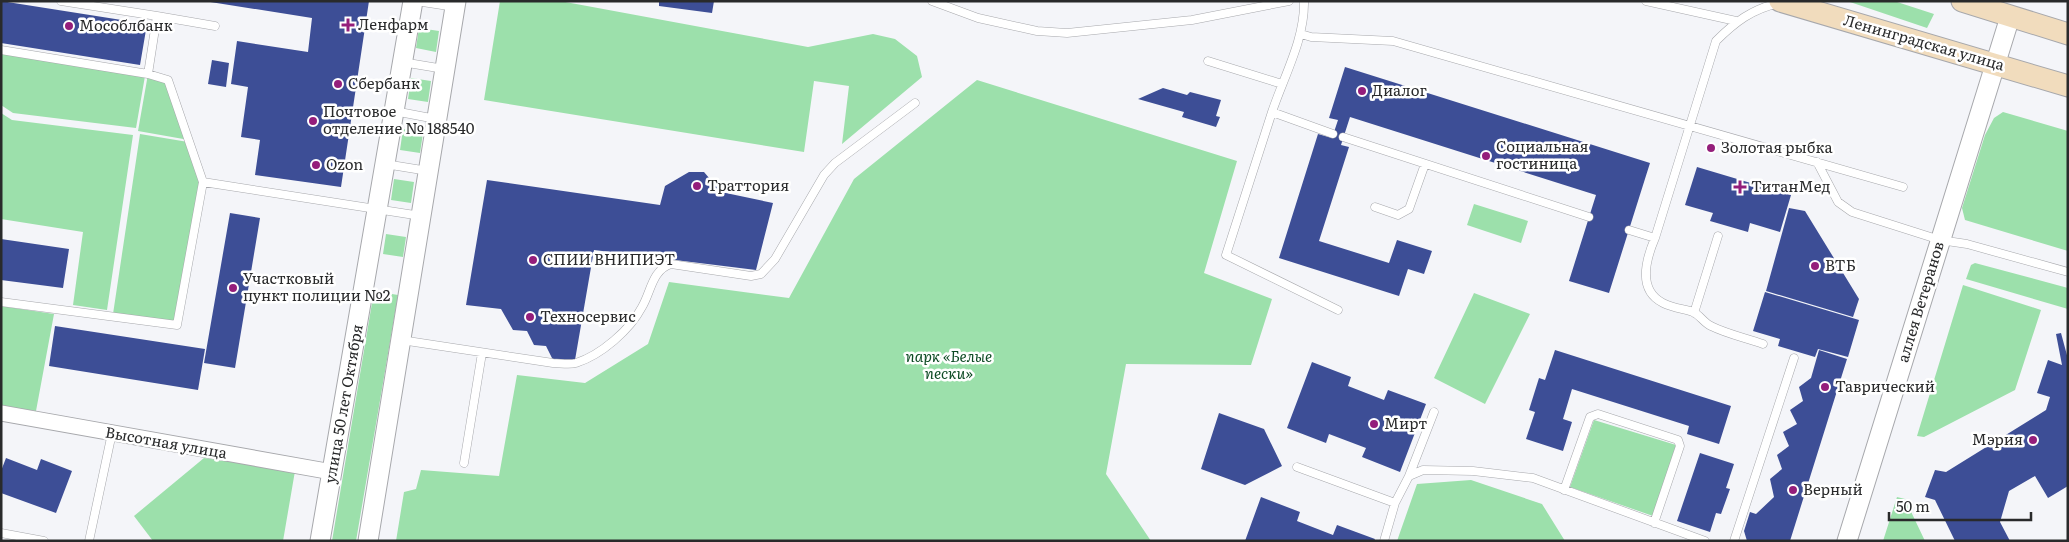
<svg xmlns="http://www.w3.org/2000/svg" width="2069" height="542" font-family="Literata,serif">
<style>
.green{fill:#9ce0ab}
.building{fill:#3d4e96}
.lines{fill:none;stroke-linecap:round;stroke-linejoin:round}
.service-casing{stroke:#a7a8ac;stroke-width:9}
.minor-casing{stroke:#a7a8ac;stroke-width:17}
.tertiary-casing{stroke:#a7a8ac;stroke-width:21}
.secondary-casing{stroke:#a7a8ac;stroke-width:23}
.service{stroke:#fff;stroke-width:8}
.minor{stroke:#fff;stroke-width:15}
.tertiary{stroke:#fff;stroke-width:19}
.secondary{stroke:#f1dcbd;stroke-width:21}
.poi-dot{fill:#941e7b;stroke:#fff;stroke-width:2}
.labels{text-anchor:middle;stroke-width:5;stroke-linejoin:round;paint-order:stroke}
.poi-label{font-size:15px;fill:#292a2b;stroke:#fff;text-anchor:start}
.street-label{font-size:15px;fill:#292a2b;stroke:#fff}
.park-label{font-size:15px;font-style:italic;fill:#0c4a23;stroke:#fff}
</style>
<rect width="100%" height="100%" fill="#f4f5f9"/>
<path class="green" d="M500 1H560L808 47 873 34 895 39 917 56 922 77 842 144 849 86 814 81 804 152 484 100Z
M1847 1H1894L1934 14 1927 28Z
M419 28 439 31 436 52 416 48Z
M1 53 145 76 136 128 13 113 1 105Z
M148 74 168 80 189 140 138 131Z
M411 78 431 81 428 102 408 99Z
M977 80 1237 161 1204 273 1272 299 1251 365 1126 364 1106 474 1151 541H396L404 492 416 489 421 470 499 476 517 375 585 383 648 344 669 282 789 298 854 179Z
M2003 112 2068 131V251L1965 220 1962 208 1985 135 1994 118Z
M1 113 12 120 133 135 107 310 73 305 83 232 1 219Z
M403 129 423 133 420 153 400 150Z
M140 134 188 142 201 181 175 321 113 314Z
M394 179 414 182 411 203 391 200Z
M1474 204 1528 221 1521 243 1467 225Z
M386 234 406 237 403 257 383 254Z
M1975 263 2068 288V309L1966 279 1971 265Z
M1963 285 2041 310 2015 390 1924 437 1917 436Z
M374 291 398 295 356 541H332Z
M1474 293 1530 314 1485 404 1434 378Z
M1 306 54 314 36 411 1 406Z
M1594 420 1676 445 1653 516 1570 487Z
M204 458 295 471 283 541H153L134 516Z
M1471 480 1542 504 1565 541H1397L1417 484Z
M1897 497 1905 499 1925 541H1883Z"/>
<path class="building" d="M1 1 147 24 140 65 1 43Z
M204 1H369L341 187 255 175 260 140 241 137 248 87 231 84 237 41 308 52 312 18Z
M659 1H714L712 13 659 6Z
M212 60 229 63 226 87 208 84Z
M1345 67 1650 163 1609 293 1569 281 1596 195 1350 117 1341 145 1349 147 1319 241 1389 263 1397 240 1432 251 1424 274 1408 269 1399 296 1279 258 1318 134 1332 138 1338 120 1329 118Z
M1163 88 1187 95 1190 92 1221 100 1216 116 1220 117 1216 127 1182 117 1184 112 1138 99Z
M1697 167 1791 195 1780 232 1750 223 1748 232 1710 221 1713 213 1685 205Z
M689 172H704L721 192 773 203 756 270 594 250 575 360H553L546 346 534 345 527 331 513 330 501 309 466 305 487 180 660 205 665 186Z
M1789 208 1805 211 1859 299 1853 317 1766 291Z
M230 213 260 218 235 368 204 363Z
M1 239 69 249 63 288 1 280Z
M1765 292 1859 320 1848 357 1818 349 1815 357 1778 346 1780 339 1753 331Z
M55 326 205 349 198 390 49 366Z
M2061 333 2068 359V486L2048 498 2035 476 2009 491 2000 522 2010 541H1955L1935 500 1925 497 1935 470 1946 472 2046 410 2050 397 2037 393 2048 360 2062 365 2056 334Z
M1555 350 1731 406 1719 444 1687 434 1689 426 1572 389 1563 419 1572 422 1563 451 1526 439 1535 412 1529 410 1539 378 1545 380Z
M1819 350 1847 359 1790 541H1747L1744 531 1750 512 1756 514 1774 497 1770 479 1782 469 1777 455 1789 446 1783 432 1797 424 1790 410 1803 401 1799 387 1811 378Z
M1312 362 1351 377 1348 386 1384 400 1388 390 1426 404 1400 472 1362 457 1366 448 1329 434 1326 443 1287 428Z
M1219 413 1264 429 1282 466 1245 485 1201 469Z
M1700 453 1734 464 1726 488 1730 489 1721 514 1716 513 1710 532 1677 521Z
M6 458 37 470 41 459 72 471 56 513 1 493V471Z
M1261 497 1300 512 1297 521 1333 535 1337 525 1375 539 1374 541H1245Z"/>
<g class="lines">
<defs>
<path id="service" d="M61 1 157 16 148 74
M416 1 455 7
M932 1 978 18 1037 31 1067 33 1192 20 1289 1
M1304 1C1305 39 1284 76 1272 112L1333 134
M1646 1 1736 21
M157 16 215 26
M1301 34 1311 37 1393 41 1903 187
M1 50 148 74 168 80 203 182 421 216
M1208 61 1282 84
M402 62 444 69
M394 111 436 119
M1272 112 1226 255 1338 310
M1343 137 1589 217
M1817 162 1838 202 1852 212 1940 240 1967 244 2068 272
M385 164 428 171
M1375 207 1398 215 1409 209 1425 164
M1629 230 1655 238 1716 41C1735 22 1752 9 1779 3
M1655 238C1646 259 1637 290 1663 303 1673 308 1684 309 1693 312 1700 315 1704 323 1711 326 1727 334 1746 338 1763 344
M1 302 177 325 203 182
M1694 313 1718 236
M401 340 553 363C560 363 569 365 576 363 601 355 630 330 642 307 651 292 652 270 671 264L751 276 761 274 775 259 824 175 835 163 915 103
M464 463 482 353
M1297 467 1395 503 1409 476 1423 470 1473 471 1533 478 1705 541
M1409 476 1434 412
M1564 490 1590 417 1598 414 1678 440 1680 446 1654 523
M1 533 44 541
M89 541 112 433
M1384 541 1395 503
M1734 541 1794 358"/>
<path id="minor" d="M1 413 332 472"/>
<path id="tertiary" d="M320 541 413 1
M368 541 456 1
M1847 541 2010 17"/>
<path id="secondary" d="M1780 1 2068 86
M1962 1 2068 34"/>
</defs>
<use href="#service" class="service-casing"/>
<use href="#minor" class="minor-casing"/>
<use href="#tertiary" class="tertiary-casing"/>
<use href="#secondary" class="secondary-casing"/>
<use href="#service" class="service"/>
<use href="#minor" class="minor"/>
<use href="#tertiary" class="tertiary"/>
<use href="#secondary" class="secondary"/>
</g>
<g class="poi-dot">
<path d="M345.5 17.5h5v5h5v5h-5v5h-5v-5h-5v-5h5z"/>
<circle cx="69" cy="26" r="5"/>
<circle cx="338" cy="84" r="5"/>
<circle cx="1362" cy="91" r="5"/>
<circle cx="313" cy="121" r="5"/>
<circle cx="1711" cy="148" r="5"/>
<circle cx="1486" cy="156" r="5"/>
<circle cx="316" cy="165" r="5"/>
<circle cx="697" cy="186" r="5"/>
<path d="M1737.5 179.5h5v5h5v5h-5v5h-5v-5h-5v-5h5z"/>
<circle cx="533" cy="260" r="5"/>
<circle cx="1815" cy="266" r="5"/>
<circle cx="233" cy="288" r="5"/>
<circle cx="530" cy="317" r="5"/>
<circle cx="1825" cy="387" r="5"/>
<circle cx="1374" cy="424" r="5"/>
<circle cx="2033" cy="440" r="5"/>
<circle cx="1793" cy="490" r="5"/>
</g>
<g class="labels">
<g class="poi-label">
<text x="358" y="30">Ленфарм</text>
<text x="79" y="31">Мособлбанк</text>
<text x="348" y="89">Сбербанк</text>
<text x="1372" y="96">Диалог</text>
<text x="323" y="117">Почтовое<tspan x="323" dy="17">отделение № 188540</tspan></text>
<text x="1496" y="152">Социальная<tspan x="1496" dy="17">гостиница</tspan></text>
<text x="1721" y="153">Золотая рыбка</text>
<text x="326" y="170">Ozon</text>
<text x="707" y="191">Траттория</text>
<text x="1751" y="192">ТитанМед</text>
<text x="543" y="265">СПИИ ВНИПИЭТ</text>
<text x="1825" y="271">ВТБ</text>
<text x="243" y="284">Участковый<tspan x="243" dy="17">пункт полиции №2</tspan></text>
<text x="540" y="322">Техносервис</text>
<text x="1835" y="392">Таврический</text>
<text x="1384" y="429">Мирт</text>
<text x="2023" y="445" text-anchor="end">Мэрия</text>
<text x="1803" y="495">Верный</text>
</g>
<g class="street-label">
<text transform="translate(1924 43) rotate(16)" y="5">Ленинградская улица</text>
<text transform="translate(1921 302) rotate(-73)" y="5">аллея Ветеранов</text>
<text transform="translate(344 404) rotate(-80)" y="5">улица 50 лет Октября</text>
<text transform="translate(166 443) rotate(10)" y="5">Высотная улица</text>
</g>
<g class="park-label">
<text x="949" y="362">парк «Белые<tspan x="949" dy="17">пески»</tspan></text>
</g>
</g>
<rect width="2069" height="542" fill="none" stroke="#292a2b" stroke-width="5"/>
<path d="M1889 512v8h142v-8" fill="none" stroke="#292a2b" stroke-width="2.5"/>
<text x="1896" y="512" font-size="15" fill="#292a2b" stroke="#ffffff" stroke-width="4" paint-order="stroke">50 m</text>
</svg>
